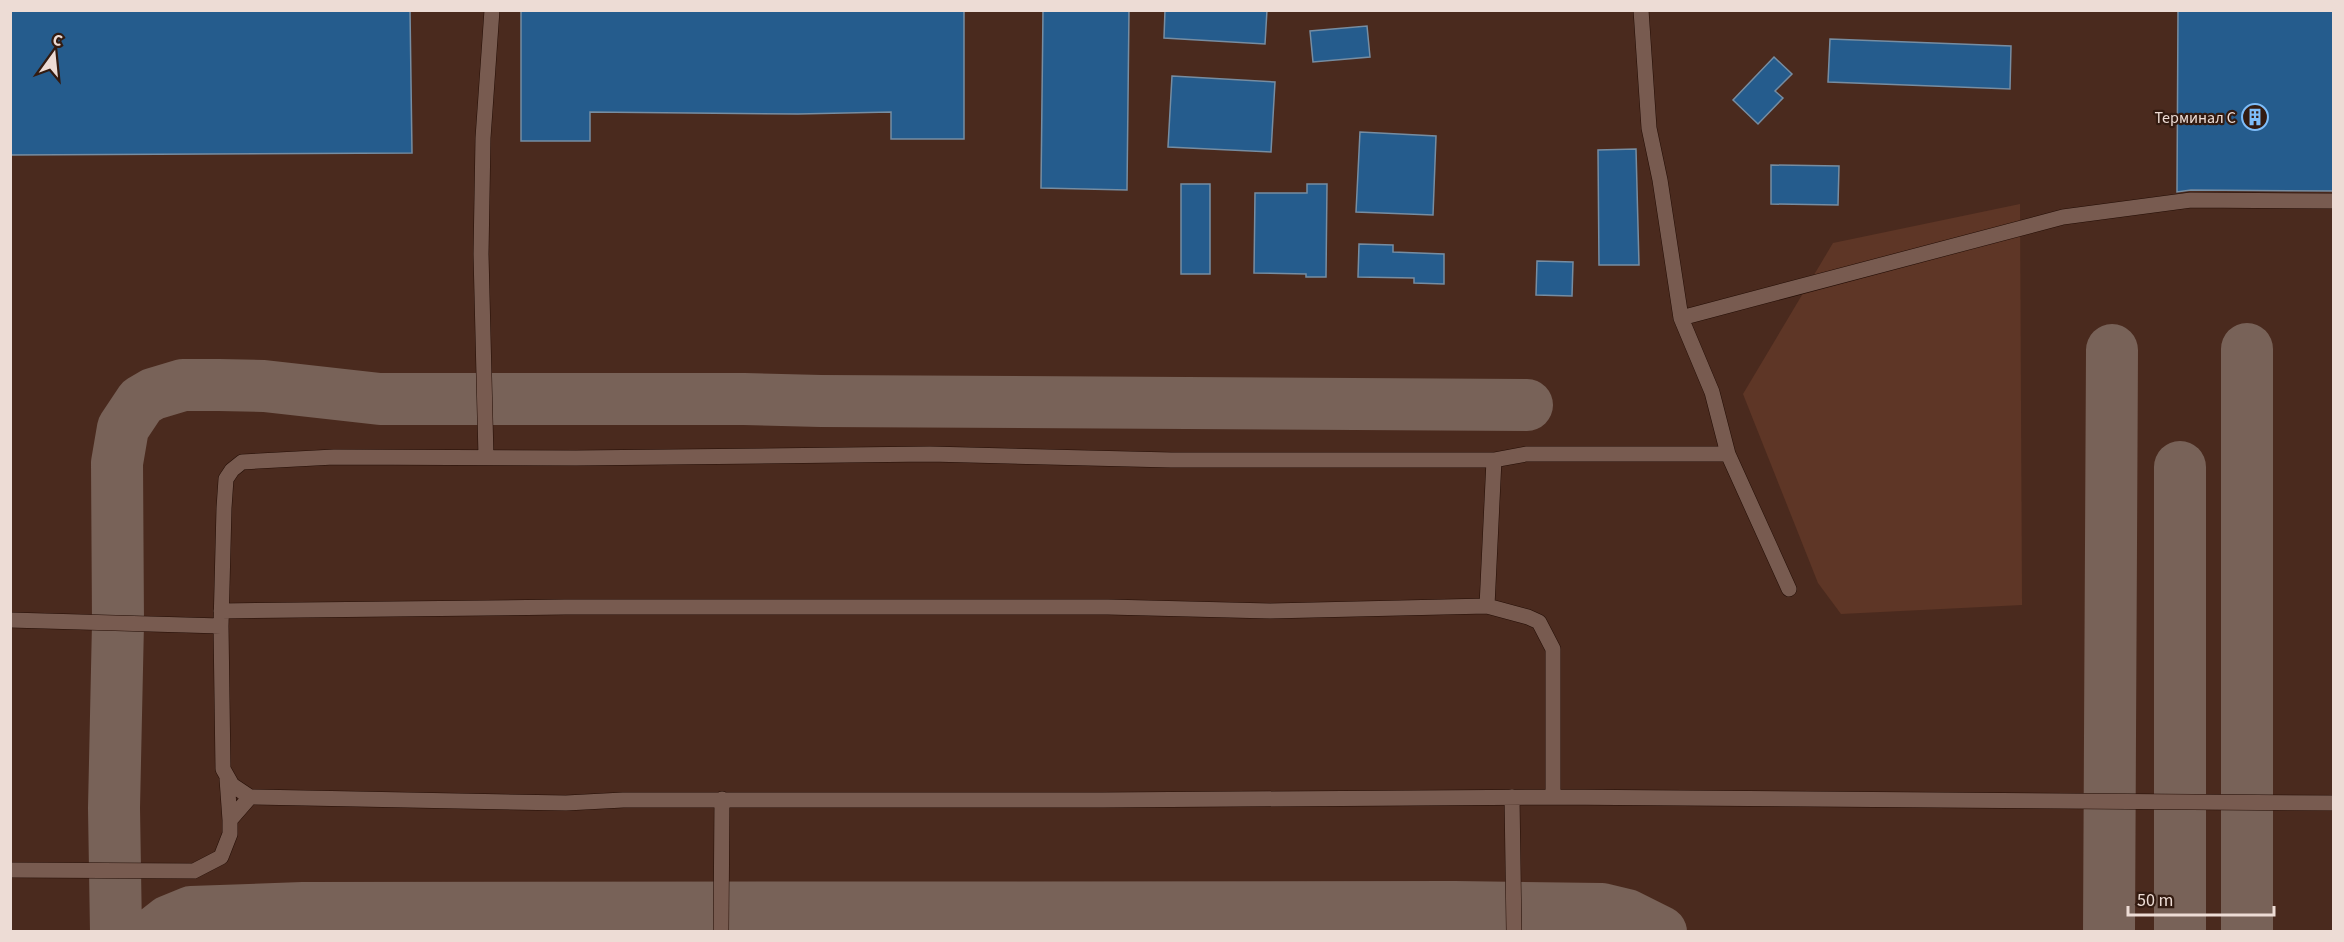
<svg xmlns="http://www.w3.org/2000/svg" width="2344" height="942" font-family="'Source Sans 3',sans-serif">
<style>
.built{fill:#4a2a1e}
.green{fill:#5e3626}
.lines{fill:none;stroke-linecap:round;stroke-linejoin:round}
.taxiway{stroke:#786258;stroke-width:52}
.building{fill:#255c8d;stroke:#768da2;stroke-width:1.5}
.minor-casing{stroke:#230d05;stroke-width:16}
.minor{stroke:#785b50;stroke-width:15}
.labels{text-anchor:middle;stroke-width:4.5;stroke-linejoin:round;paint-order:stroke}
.poi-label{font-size:16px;fill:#eddcd5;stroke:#331b11;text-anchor:end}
</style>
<rect width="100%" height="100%" fill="#3d251b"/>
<path class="built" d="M10 11H2333V931H11Z"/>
<path class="green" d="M2020 204 2022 605 1841 614 1818 583 1743 394 1833 243Z"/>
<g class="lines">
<path class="taxiway" d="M2180 467V932
M116 932 114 808 118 623 117 463 123 428 141 401 153 394 183 385H219L264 386 380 399H744L821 401 1527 405
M155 932 169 921 191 912 303 908 1455 907 1602 909 1627 915 1661 932
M2109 932 2112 350
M2247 932V349"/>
</g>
<path class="building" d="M10 10H410L412 153 10 155Z
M521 10H964V139H891V112L798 114 590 112V141H521Z
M1043 10H1129L1127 190 1041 188Z
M1165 10H1267L1265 44 1164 38Z
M2178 10H2334V191L2191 190 2177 192Z
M1367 26 1370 57 1313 62 1310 31Z
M1830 39 2011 46 2010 89 1828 82Z
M1774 57 1792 74 1775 91 1783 98 1758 124 1733 100Z
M1172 76 1275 82 1271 152 1168 147Z
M1360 132 1436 136 1433 215 1356 212Z
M1636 149 1639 265H1599L1598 150Z
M1771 165 1839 166 1838 205 1771 204Z
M1181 184H1210V274H1181Z
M1307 184H1327L1326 277H1306V274L1254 273 1255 193H1307Z
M1359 244 1393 245V252L1444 254V284L1414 283V278L1358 277Z
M1537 261 1573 262 1572 296 1536 295Z"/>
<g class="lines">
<defs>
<path id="minor" d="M1641 10 1649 128 1660 180 1681 318 1712 392 1728 454
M1681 318 2063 217 2191 200 2334 201
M486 457 481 254 483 138 492 10
M1494 460H1171L930 454 576 458 334 457 242 462 232 470 226 479 224 508 221 626 223 769 232 785 250 797 566 803 623 800H1103L1553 797
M1789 589 1728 454H1526L1494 460 1487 606 1528 617 1539 622 1553 649V797L2334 803
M221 611 565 607H1108L1270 611 1487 606
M10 620 221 626
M227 779 230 820
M1512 797 1514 932
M10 870 194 871 221 857 230 834V820L250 797
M721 932 722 799"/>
</defs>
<use href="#minor" class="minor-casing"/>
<use href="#minor" class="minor"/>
</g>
<defs>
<symbol id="building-ring" viewBox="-11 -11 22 22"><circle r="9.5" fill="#331b11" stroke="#7ebdf9" stroke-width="1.5"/><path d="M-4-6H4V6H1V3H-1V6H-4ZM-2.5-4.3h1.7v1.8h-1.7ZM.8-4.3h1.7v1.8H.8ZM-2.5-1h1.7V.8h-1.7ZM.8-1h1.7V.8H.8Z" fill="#7ebdf9"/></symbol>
</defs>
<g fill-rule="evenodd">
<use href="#building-ring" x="2240" y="102" width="30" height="30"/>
</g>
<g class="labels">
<g class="poi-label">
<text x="2236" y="123">Терминал C</text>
</g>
</g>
<rect width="2344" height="942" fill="none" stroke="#eddcd5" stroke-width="24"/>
<g transform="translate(54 54) rotate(15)" stroke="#331b11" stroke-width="4.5" paint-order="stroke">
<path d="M0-4.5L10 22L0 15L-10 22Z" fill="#eddcd5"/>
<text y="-9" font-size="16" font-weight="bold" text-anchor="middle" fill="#eddcd5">С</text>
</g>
<path d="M2128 906v9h146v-9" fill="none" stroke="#eddcd5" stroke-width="3"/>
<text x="2137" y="906" font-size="18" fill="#eddcd5" stroke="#331b11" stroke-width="4.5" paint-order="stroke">50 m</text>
</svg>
